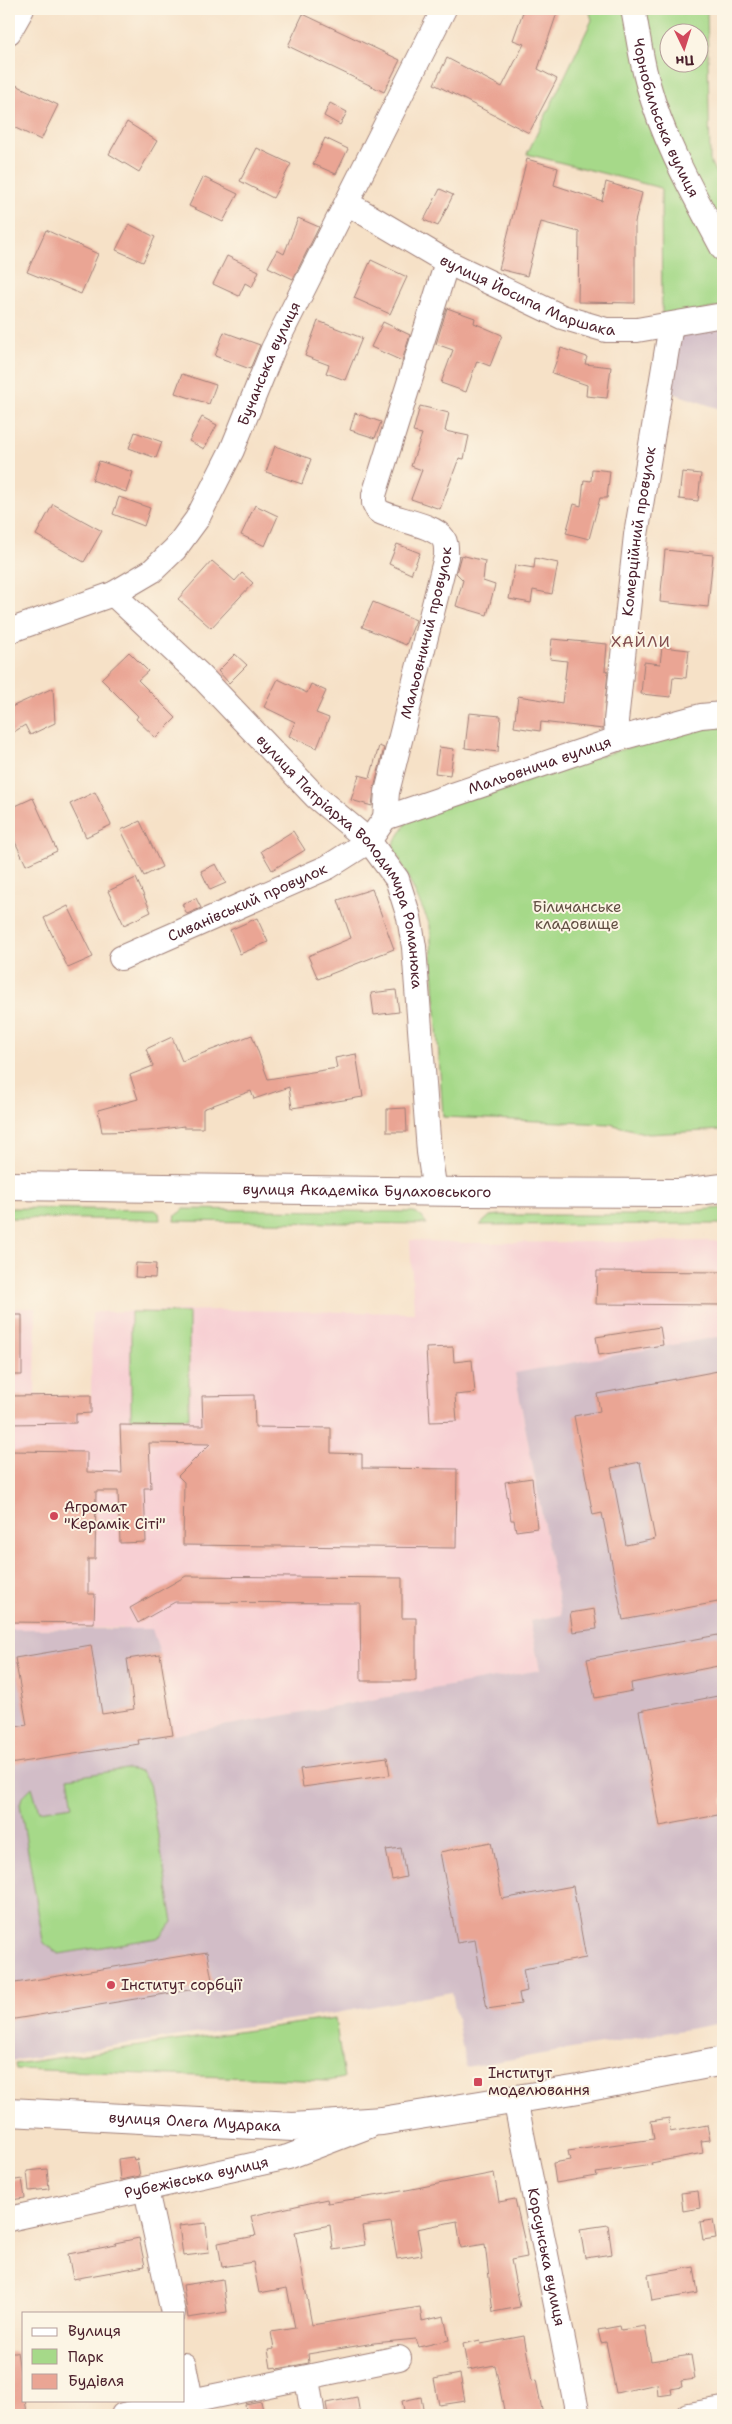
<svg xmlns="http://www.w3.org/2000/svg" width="732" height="2424" font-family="'Shantell Sans',sans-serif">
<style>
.built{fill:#f7cfd3}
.industrial{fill:#d2bdc7}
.green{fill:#a6d989;stroke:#787c5a;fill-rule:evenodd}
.building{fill:#eaa594;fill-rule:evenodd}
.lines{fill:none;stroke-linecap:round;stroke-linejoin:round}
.minor-casing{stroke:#a08079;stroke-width:26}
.major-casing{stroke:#a08079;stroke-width:30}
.minor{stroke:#fff;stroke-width:24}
.major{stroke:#fff;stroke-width:28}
.poi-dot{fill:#d1495b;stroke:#fcf5e5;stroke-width:2}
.labels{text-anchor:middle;stroke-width:4;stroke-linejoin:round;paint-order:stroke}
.street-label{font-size:15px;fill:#4a1f2b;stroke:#fcf5e5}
.park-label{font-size:15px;fill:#614e42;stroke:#fcf5e5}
.poi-label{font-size:15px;fill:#4a1f2b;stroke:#fcf5e5;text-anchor:start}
.neighbourhood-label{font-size:16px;letter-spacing:1px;fill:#824e50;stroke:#fcf5e5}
</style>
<rect width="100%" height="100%" fill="#fcf5e5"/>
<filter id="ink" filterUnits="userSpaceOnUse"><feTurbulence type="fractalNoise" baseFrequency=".02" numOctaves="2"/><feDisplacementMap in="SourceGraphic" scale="10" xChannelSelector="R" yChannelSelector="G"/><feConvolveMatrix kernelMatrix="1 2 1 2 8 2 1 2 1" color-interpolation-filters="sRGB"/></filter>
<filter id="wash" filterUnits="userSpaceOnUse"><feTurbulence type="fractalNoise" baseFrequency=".0096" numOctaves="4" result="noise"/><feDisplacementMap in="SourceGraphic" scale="20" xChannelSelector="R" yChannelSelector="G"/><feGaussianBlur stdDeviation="1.12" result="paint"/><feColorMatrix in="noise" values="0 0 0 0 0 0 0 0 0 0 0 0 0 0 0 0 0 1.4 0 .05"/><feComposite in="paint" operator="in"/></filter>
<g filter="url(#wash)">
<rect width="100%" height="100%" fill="#f6e1c7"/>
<path class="built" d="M410 1240 465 1243 723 1241V1336L515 1374 561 1615 530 1621 540 1670 173 1735 160 1654 122 1628 9 1629V1308H36L35 1395H91L92 1312 232 1310 414 1313Z"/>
<path class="industrial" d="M723 327V410L667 391 678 332Z
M723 1336V2023L466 2067 452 1992 336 2013 9 2061V1629H152L160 1654 173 1735 540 1670 530 1621 561 1615 515 1373Z"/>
<path class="green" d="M589 9H707L710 161 723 189V306L662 319 661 188 527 154 592 20ZM670 32H700V62H670Z
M723 727V1130L648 1134 610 1124 443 1117 430 925 393 845 410 817 517 780 672 735 698 729Z
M9 1208 155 1210 159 1213 160 1220 9 1218Z
M723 1208V1224L480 1225 490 1216 500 1215H648Z
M184 1209 414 1212 421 1216 427 1224 175 1221 176 1215Z
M131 1312 189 1313V1418H131Z
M126 1769 140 1771 149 1783 173 1922 163 1934 157 1938 59 1954 47 1946 43 1941 20 1804 22 1797 32 1787 39 1811 73 1806 68 1778Z
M335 2018 344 2078 328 2081 16 2069 15 2064Z"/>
<g id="blocks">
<path class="building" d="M524 9H545L557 13 538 69 557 79 529 133 434 84 447 58 502 87 524 44 513 40Z
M303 14 400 60 384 92 288 46Z
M16 85 58 105 41 140 9 125V100Z
M330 103 347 112 340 125 324 116Z
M127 122 157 141 139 172 109 154Z
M325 138 348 149 336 174 313 164Z
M257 148 291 164 273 198 240 181Z
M527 159 558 168 554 185 602 201 606 182 642 193 635 222V303L578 302 579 232 541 222 527 276 499 269Z
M203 177 238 194 223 222 189 206Z
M440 189 453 195 438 226 424 220Z
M298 218 319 227 293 279 268 267 277 250 284 254Z
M129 224 155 237 143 262 116 250Z
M46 230 98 254 81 294 27 272Z
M227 256 259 271 252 287 245 283 239 296 213 284Z
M371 260 407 277 390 314 354 298Z
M447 308 475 318 474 323 502 335 490 366 477 361 466 392 441 383 453 350 436 344Z
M318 321 362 338 345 380 326 373 329 365 305 356Z
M383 322 410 335 402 361 371 347Z
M224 332 260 345 250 369 215 356Z
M561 348 587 357 585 364 611 367 607 398 586 396 587 385 552 373Z
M182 374 216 385 209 404 175 393Z
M420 406 449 413 445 431 469 436 464 459 459 458 440 509 411 499 422 470 411 466 422 434 413 432Z
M355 413 381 422 375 438 350 430Z
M202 417 217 425 204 449 189 441Z
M135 432 162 442 156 458 129 448Z
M275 446 311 459 302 484 266 472Z
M99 461 133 472 126 492 92 480Z
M592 469 610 471 607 498H600L589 539 566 533 574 504 581 506 584 480 591 481Z
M682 472 701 474 698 501 679 499Z
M119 497 150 508 144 526 113 514Z
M53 504 102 531 84 562 36 535Z
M255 505 278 516 265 546 241 535Z
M397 544 420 553 411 574 389 564Z
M665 550 713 555 708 607 660 602Z
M461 555 485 561 483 581 495 585 487 615 456 606 463 580 456 573Z
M535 558 558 563 552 594 533 590 531 603 509 599 515 565 534 568Z
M212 561 235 581 242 573 253 583 211 628 178 599Z
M373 602 416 620 406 645 362 627Z
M552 639 607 644 605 670 608 671 603 729 541 722 540 731 514 727 518 696 562 703 567 661 550 659Z
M662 647 689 650 686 678 673 677 671 697 641 694 644 662 660 664Z
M129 652 148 671 138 680 176 718 156 738 136 719 138 716 101 679Z
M235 654 247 665 229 683 218 671Z
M278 679 307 693 311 684 326 691 316 713 329 718 317 748 289 736 295 722 264 707Z
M53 688 55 723 30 735 25 725 9 735V708Z
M469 713 501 716 498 752 465 748Z
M379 746 384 748 374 789 372 806 351 800 359 775 370 778Z
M439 747 454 749 450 775 435 773Z
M95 792 111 825 86 837 70 804Z
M33 798 57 851 26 865 9 829V809Z
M140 821 162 867 144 876 121 830Z
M293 831 305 850 272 870 261 851Z
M216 864 226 883 210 890 201 871Z
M136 878 151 912 124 925 108 891Z
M372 889 394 949 318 979 308 956 351 938 338 900Z
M196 898 201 908 187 914 182 904Z
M68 906 93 957 68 968 44 918Z
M257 918 268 942 240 954 230 930Z
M396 990 399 1012 374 1015 371 993Z
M252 1035 268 1079 337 1068 335 1058 356 1054 363 1097 292 1108 289 1087 254 1099 251 1091 203 1109V1128H184V1126L148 1131 102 1132 98 1110 138 1099 130 1075 153 1066 146 1049 172 1037 182 1061Z
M406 1108 407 1132H387V1109Z
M136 1263 156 1264 155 1278 135 1277Z
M597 1271 723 1272V1305L596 1304Z
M9 1315H22V1375H9Z
M660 1327 663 1345 599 1355 596 1337Z
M453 1347 454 1362 472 1360 475 1393 455 1395 457 1421 430 1422 426 1348Z
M723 1370V1601L623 1620 602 1513 593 1515 574 1416 600 1411 597 1394ZM640 1462 655 1539 626 1545 611 1468Z
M91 1395V1413L76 1414V1423L9 1424V1396Z
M254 1395 255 1427 331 1428V1453L362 1454V1468L457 1469 456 1548 183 1545 184 1482 178 1476 210 1444 149 1443 151 1488H144L146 1542 120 1543 118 1491H96L95 1559H88V1594H95L94 1623 9 1622V1451L87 1452V1472L122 1473 120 1425 203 1426 202 1396Z
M532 1478 537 1528 516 1531 514 1520H511L505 1482Z
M186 1576 402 1578V1618H416V1681H361L360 1603 175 1602 138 1623 130 1608Z
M594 1609 597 1629 573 1632 570 1613Z
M718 1635 723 1665 631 1683 632 1691 595 1698 587 1659Z
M91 1645 102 1714 134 1709 127 1659 160 1654 173 1735 138 1740 139 1744 9 1764V1728L27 1725 15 1658Z
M723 1695V1814L660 1826 639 1711Z
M387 1757 390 1775 303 1787 300 1769Z
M491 1842 502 1899 573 1886 586 1958 523 1969 527 1991 519 1993 521 2004 487 2009 475 1940 457 1943 440 1852Z
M401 1848 406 1877 392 1880 386 1850Z
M207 1952 213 1986 9 2020V1984Z
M669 2118 670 2132 707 2125 710 2140 701 2141 703 2153 651 2163 652 2165 596 2173 597 2176 556 2183 553 2163 570 2160 568 2151 654 2139 651 2121Z
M133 2157 134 2160 137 2159 140 2176 120 2180 118 2159Z
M47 2169 49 2189 29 2191 27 2171Z
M494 2173 499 2202 515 2199 524 2239 527 2257 511 2260 520 2307 493 2312 485 2244 461 2248 457 2221 417 2229 422 2255 397 2259 391 2222 362 2226 365 2245 333 2250 330 2225 295 2232 312 2325 420 2307 422 2321 444 2316 449 2340 419 2347 416 2339 374 2343 308 2354 309 2363 277 2369V2367L271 2368 268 2350 274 2349 271 2332 295 2328 287 2288 259 2293 253 2262 222 2267 218 2243 256 2236 251 2216 327 2199 328 2203 386 2194Z
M22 2179 25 2198 11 2200 9 2181Z
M698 2191 700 2208 683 2211 681 2193Z
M713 2220 716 2238 703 2240 700 2222Z
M206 2223 209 2253 183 2256 179 2226Z
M608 2225 612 2254 585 2258 580 2229Z
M139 2238 145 2266 73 2279 68 2254 116 2245 115 2243Z
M694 2267 698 2293 652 2301 648 2275Z
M223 2279 227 2312 188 2318 183 2285Z
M620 2326 621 2330 645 2326 651 2361 691 2355 695 2379 681 2381 682 2387 671 2389 672 2394 658 2396 657 2384 616 2393 606 2342 601 2343 598 2330Z
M524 2336 532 2381 536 2380 543 2415H505L495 2365 468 2370 463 2344 480 2340 481 2344Z
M9 2352H17L27 2412 9 2415Z
M460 2374 465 2401 439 2405 434 2379Z
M357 2397 360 2415H328L326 2403Z
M421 2397 424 2415H405L402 2401Z
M261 2401 264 2415H247L245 2404Z"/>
</g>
</g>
<g filter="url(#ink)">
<use href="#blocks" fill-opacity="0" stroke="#a08079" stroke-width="1"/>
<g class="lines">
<defs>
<g id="minor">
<path id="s1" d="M633 9C638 34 641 60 648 84 664 143 695 196 723 249"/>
<path d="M9 32 22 9"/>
<path id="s2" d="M347 203 447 262 562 317 606 330H637L723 315"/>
<path id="s3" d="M113 594 200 675 316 797 369 841 397 879 409 917 414 947 429 1152 435 1192"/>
<path id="s4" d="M9 631 113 594 152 571 175 549 197 519 232 450 273 349 444 9"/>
<path id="s5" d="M617 739 616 721 636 535 671 325"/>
<path id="s6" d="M385 818 387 792 446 557C446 550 447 544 443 538 433 524 395 520 378 511L374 503V495L447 262"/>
<path id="s7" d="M121 958 328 867 369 841 385 818 617 739 701 716 723 714"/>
<path id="s8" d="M515 2099 578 2415"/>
<path d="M146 2190 173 2313"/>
<path id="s9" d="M9 2219 288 2157 369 2126"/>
<path d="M184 2365 191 2400"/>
<path d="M307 2379 313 2415"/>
<path d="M123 2415 399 2358"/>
<path d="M688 2415 723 2409"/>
</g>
<g id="major">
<path id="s10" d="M9 1186 464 1192 679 1193 723 1188"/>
<path id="s11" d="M9 2112 293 2127 382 2121 579 2089 723 2061"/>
</g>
</defs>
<use href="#minor" class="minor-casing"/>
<use href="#major" class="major-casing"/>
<use href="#minor" class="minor"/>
<use href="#major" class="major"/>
</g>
</g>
<g class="poi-dot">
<circle cx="54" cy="1516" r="5"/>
<circle cx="111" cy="1985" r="5"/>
<rect x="473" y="2077" width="10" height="10" rx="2.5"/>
</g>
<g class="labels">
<g class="street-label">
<text dy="5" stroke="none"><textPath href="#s1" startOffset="114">Чорнобильська вулиця</textPath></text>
<text dy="5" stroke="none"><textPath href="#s2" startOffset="204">вулиця Йосипа Маршака</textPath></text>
<text dy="5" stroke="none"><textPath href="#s4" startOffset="396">Бучанська вулиця</textPath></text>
<text dy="5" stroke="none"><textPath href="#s5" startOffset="209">Комерційний провулок</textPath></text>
<text dy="5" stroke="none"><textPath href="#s6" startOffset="190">Мальовничий провулок</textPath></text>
<text dy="5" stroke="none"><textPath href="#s7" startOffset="466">Мальовнича вулиця</textPath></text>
<text dy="5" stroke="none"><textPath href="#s3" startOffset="360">вулиця Патріарха Володимира Романюка</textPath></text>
<text dy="5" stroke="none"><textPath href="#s7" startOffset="138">Сиванівський провулок</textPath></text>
<text dy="5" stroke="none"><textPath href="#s10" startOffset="358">вулиця Академіка Булаховського</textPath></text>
<text dy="5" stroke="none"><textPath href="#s11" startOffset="186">вулиця Олега Мудрака</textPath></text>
<text dy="5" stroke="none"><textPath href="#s9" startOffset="192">Рубежівська вулиця</textPath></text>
<text dy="5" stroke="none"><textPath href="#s8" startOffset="161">Корсунська вулиця</textPath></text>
</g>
<g class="park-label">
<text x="577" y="912">Біличанське<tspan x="577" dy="17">кладовище</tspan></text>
</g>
<g class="poi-label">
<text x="64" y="1512">Агромат<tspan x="64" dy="17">"Керамік Сіті"</tspan></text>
<text x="121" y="1990">Інститут сорбції</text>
<text x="488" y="2078">Інститут<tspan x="488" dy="17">моделювання</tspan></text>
</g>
<g class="neighbourhood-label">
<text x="641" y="647">ХАЙЛИ</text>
</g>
</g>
<rect width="732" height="2424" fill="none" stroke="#fcf5e5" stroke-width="30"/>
<rect x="22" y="2312" width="162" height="90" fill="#fcf5e5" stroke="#b59f9b"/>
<rect x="32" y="2328" width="25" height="8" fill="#ffffff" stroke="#b59f9b"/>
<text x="68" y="2336" font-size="15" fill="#4a1f2b">Вулиця</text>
<rect x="32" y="2349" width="25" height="15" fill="#a6d989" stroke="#b59f9b"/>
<text x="68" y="2362" font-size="15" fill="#4a1f2b">Парк</text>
<rect x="32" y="2374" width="25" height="15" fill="#eaa594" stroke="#b59f9b"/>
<text x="68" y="2386" font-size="15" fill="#4a1f2b">Будівля</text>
<g transform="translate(684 48) rotate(176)"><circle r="24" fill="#fcf5e5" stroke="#b59f9b"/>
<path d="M0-4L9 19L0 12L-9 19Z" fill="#d1495b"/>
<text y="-8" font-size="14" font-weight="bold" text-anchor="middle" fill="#4a1f2b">Пн</text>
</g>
</svg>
